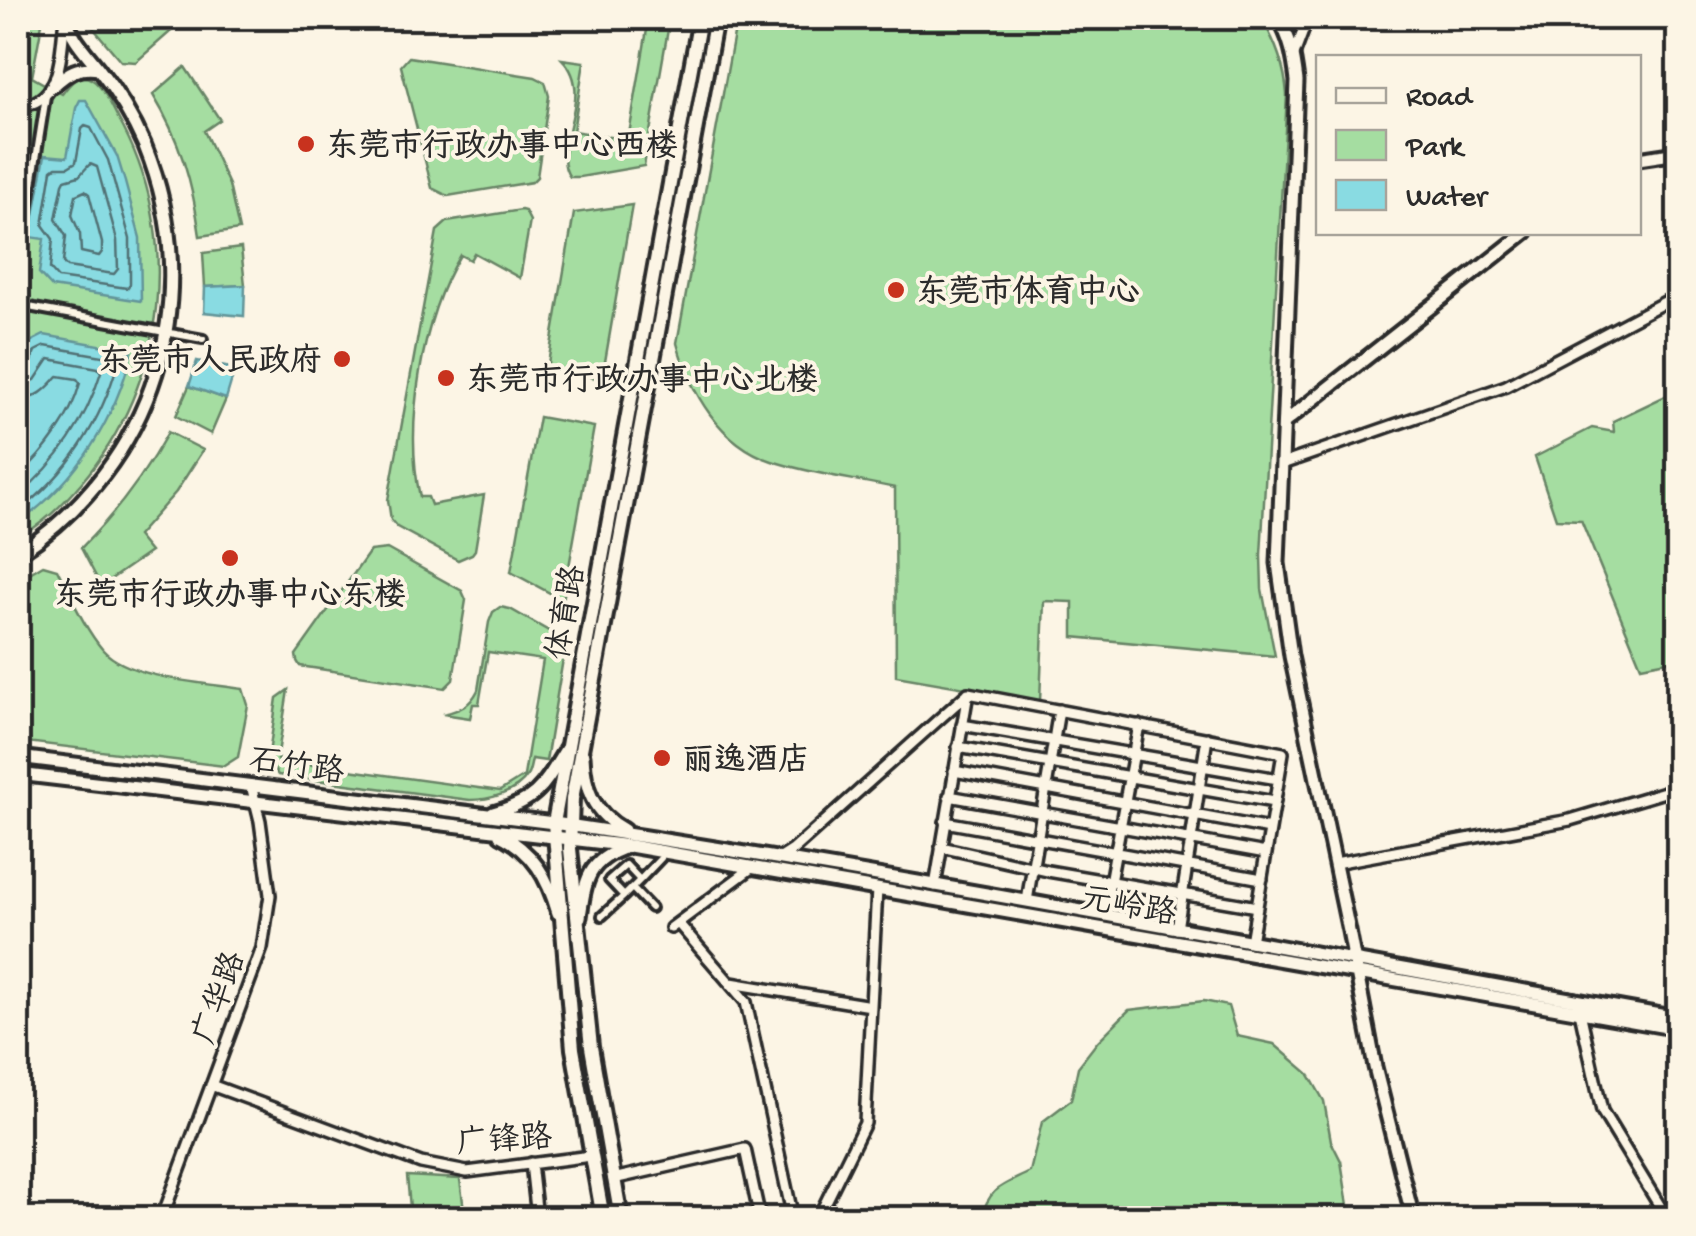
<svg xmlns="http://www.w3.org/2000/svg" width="1696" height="1236" font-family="'Gochi Hand','LXGW WenKai TC',sans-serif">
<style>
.green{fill:#a5dda1;stroke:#688466;stroke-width:2.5}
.water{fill:#89dbe2;stroke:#639599;stroke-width:2.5}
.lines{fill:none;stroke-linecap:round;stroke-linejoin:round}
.shore{stroke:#517174;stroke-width:2.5}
.pedestrian-casing{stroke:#2b2b2b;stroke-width:14}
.minor-casing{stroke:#2b2b2b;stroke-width:16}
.tertiary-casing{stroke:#2b2b2b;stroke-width:19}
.secondary-casing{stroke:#2b2b2b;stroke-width:20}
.pedestrian{stroke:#fcf5e5;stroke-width:6}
.minor{stroke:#fcf5e5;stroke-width:9}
.tertiary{stroke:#fcf5e5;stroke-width:11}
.secondary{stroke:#fcf5e5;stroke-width:12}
.poi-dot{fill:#c8321e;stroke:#fcf5e5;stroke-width:4}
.labels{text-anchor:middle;stroke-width:8;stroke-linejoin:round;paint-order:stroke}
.poi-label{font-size:32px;font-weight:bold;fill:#2b2b2b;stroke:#fcf5e5;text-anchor:start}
.street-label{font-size:32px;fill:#2b2b2b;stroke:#fcf5e5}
</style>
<rect width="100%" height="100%" fill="#fcf5e5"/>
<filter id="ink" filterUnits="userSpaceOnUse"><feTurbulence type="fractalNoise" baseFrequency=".01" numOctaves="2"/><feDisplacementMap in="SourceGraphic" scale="20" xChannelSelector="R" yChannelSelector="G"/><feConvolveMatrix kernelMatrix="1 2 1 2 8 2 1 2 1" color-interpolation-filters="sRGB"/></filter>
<g filter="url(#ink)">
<path class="green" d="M18 18H43L32 77 62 94C66 89 72 80 78 78 98 71 111 105 118 118 183 233 167 383 81 483 63 504 43 525 18 537Z
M88 18H186L136 62 121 61 89 23Z
M649 18H670L644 166 580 177H570C548 149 598 95 562 59L584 62 573 131 628 140Z
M737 18H1261C1276 42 1285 66 1287 95L1261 555 1262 589 1275 656 1073 637V602L1044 601 1040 701 896 676 895 488C854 479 811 474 772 461 720 444 690 392 677 343Z
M409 57 535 77 545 82 549 96 537 177 532 182 448 196 432 188 401 66Z
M185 67 220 120 204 131 229 185 239 230 200 236C193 185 180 139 153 95Z
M632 205 602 379 547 369 574 213Z
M521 210 525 211 530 221 520 278 474 253 470 260 460 255C422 317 404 426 420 497H428L431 505 484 495 475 550 472 554 458 560 397 527 391 520 388 500 437 231 447 222Z
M241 248 245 285 205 287 203 253Z
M189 386 226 399 211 434 176 416Z
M1678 390V659L1641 666 1581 520 1556 519 1535 457 1592 428 1614 432 1613 421Z
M539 417 594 427 563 600 511 572Z
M168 432 203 450 176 492 137 536 150 552 101 586 81 548C116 513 144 476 168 432Z
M387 549 462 591 466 600 453 680 445 688 300 666 297 661 296 655 370 551Z
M43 565 57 569C71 596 84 628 103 650 129 679 206 683 243 689L248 705 238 757 224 766 18 741V580Z
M500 607 510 609 566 641 546 761 532 759C531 763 530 772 527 776 517 793 488 800 470 800L278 775 268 761 277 698 288 690 277 760 500 791 524 776 543 660 488 652 479 704H473L470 718 443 714C460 710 470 706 478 690L489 622 493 612Z
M1204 1001 1228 1006 1237 1036 1274 1044 1308 1073 1324 1101 1331 1141 1341 1161 1350 1218H981C990 1186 1002 1186 1030 1172L1042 1122 1071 1100 1078 1067 1098 1041 1129 1010Z
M407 1176 460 1179 465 1218H411Z"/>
<path class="water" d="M80 100H86L117 156 125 182 140 238 141 301 52 287 39 273 44 239 30 237 45 155 67 157 76 108Z
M245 285 244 316 204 312 205 287Z
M44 335 132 351C116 418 77 481 21 521H18V490L22 463 18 462V378L26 344Z
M197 361 235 369 226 399 189 386Z"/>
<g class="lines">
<path class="shore" d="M85 126 91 128 108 160 130 239V284L127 288 58 278 50 269 53 239 43 225 52 170 56 167H68L76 162 82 129Z
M90 164 97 167 117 240 118 269 114 274 67 267 63 263 66 236 56 219 63 184 65 180 79 176Z
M85 191 89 194 102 243V252L99 256 81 252 80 234 72 215 76 195Z
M18 372 28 369 35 351 45 346 114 358 118 362C102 421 67 475 18 512
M18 385 35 380 49 359 98 368 101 372C86 421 57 463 18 496
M18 400C37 399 46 390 58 376L77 379 80 383C71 418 45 452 18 477"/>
<defs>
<path id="pedestrian" d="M18 273 46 96
M18 305 203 339
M626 865 640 880 624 896 609 880Z
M640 880 661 858
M632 888 651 908
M602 916 624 896"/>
<path id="minor" d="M1294 55 1308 18
M18 106C63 104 60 54 65 19
M1282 464 1506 386 1678 295
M962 725 1278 779
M958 747 1274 802
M954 771 1270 829
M949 796 1266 853
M945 822 1262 879
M941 847 1048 871 1257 907
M779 859 793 850 966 695
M1335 863 1570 820 1678 788
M935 886 968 693 1283 753 1251 942
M1027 901 1059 710
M1104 915 1139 725
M678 923 746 1002 793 1218
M671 928 753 867
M1177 929 1207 738
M731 983 871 1006
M1580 1012 1602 1111 1667 1218
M211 1085 421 1163 467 1172 591 1156
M531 1163 537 1218
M613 1179 745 1149 760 1218
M162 1218 262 948 270 895 260 821 251 785
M818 1218 865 1123 877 889"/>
<path id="tertiary" d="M1278 18C1291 38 1294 57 1297 81L1278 563 1291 656 1349 931 1375 1067 1413 1218
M53 86C68 72 78 66 99 69
M1638 159 1678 153
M1285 422 1526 232
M18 554C154 465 207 298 145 146 133 118 117 92 98 68 85 51 72 39 66 18
M583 755C584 789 593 813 624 830
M18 757 554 823C930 879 1304 953 1678 1018
M18 774 630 846 1678 1029
M493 813C537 801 543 787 566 749
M500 835C533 851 548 878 558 913
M580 917C585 880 588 860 627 847"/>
<path id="secondary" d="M603 1218 573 1049 554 823 700 18
M621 1218 591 1047 570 849 572 799 716 18"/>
</defs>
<use href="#pedestrian" class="pedestrian-casing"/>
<use href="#minor" class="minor-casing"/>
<use href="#tertiary" class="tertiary-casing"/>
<use href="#secondary" class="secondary-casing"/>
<use href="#pedestrian" class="pedestrian"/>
<use href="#minor" class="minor"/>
<use href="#tertiary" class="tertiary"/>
<use href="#secondary" class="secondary"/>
</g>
</g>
<g class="poi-dot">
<circle cx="306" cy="144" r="10"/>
<circle cx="896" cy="290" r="10"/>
<circle cx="342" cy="359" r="10"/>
<circle cx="446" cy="378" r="10"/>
<circle cx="230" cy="558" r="10"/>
<circle cx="662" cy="758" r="10"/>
</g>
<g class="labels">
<g class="poi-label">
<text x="326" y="155">东莞市行政办事中心西楼</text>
<text x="916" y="301">东莞市体育中心</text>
<text x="322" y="370" text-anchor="end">东莞市人民政府</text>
<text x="466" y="389">东莞市行政办事中心北楼</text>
<text x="230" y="604" text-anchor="middle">东莞市行政办事中心东楼</text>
<text x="682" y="769">丽逸酒店</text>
</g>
<g class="street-label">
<text transform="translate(564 612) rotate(-80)" y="11">体育路</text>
<text transform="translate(297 764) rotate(8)" y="11">石竹路</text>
<text transform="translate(1129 904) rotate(10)" y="11">元岭路</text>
<text transform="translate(217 997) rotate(-70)" y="11">广华路</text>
<text transform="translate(504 1138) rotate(-4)" y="11">广锋路</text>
</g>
</g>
<rect width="1696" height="1236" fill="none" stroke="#fcf5e5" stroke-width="60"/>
<rect x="30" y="30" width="1636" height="1176" fill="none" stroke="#2b2b2b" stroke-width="4" filter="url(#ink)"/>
<rect x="1316" y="55" width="325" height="180" fill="#fcf5e5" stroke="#a8a49b" stroke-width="2.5"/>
<rect x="1336" y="88" width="50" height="15" fill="#fcf5e5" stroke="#a8a49b" stroke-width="2.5"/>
<text x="1406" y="105" font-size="30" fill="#2b2b2b">Road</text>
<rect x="1336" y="130" width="50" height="30" fill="#a5dda1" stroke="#a8a49b" stroke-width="2.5"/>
<text x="1406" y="155" font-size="30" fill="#2b2b2b">Park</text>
<rect x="1336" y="180" width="50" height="30" fill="#89dbe2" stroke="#a8a49b" stroke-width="2.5"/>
<text x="1406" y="205" font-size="30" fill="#2b2b2b">Water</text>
</svg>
